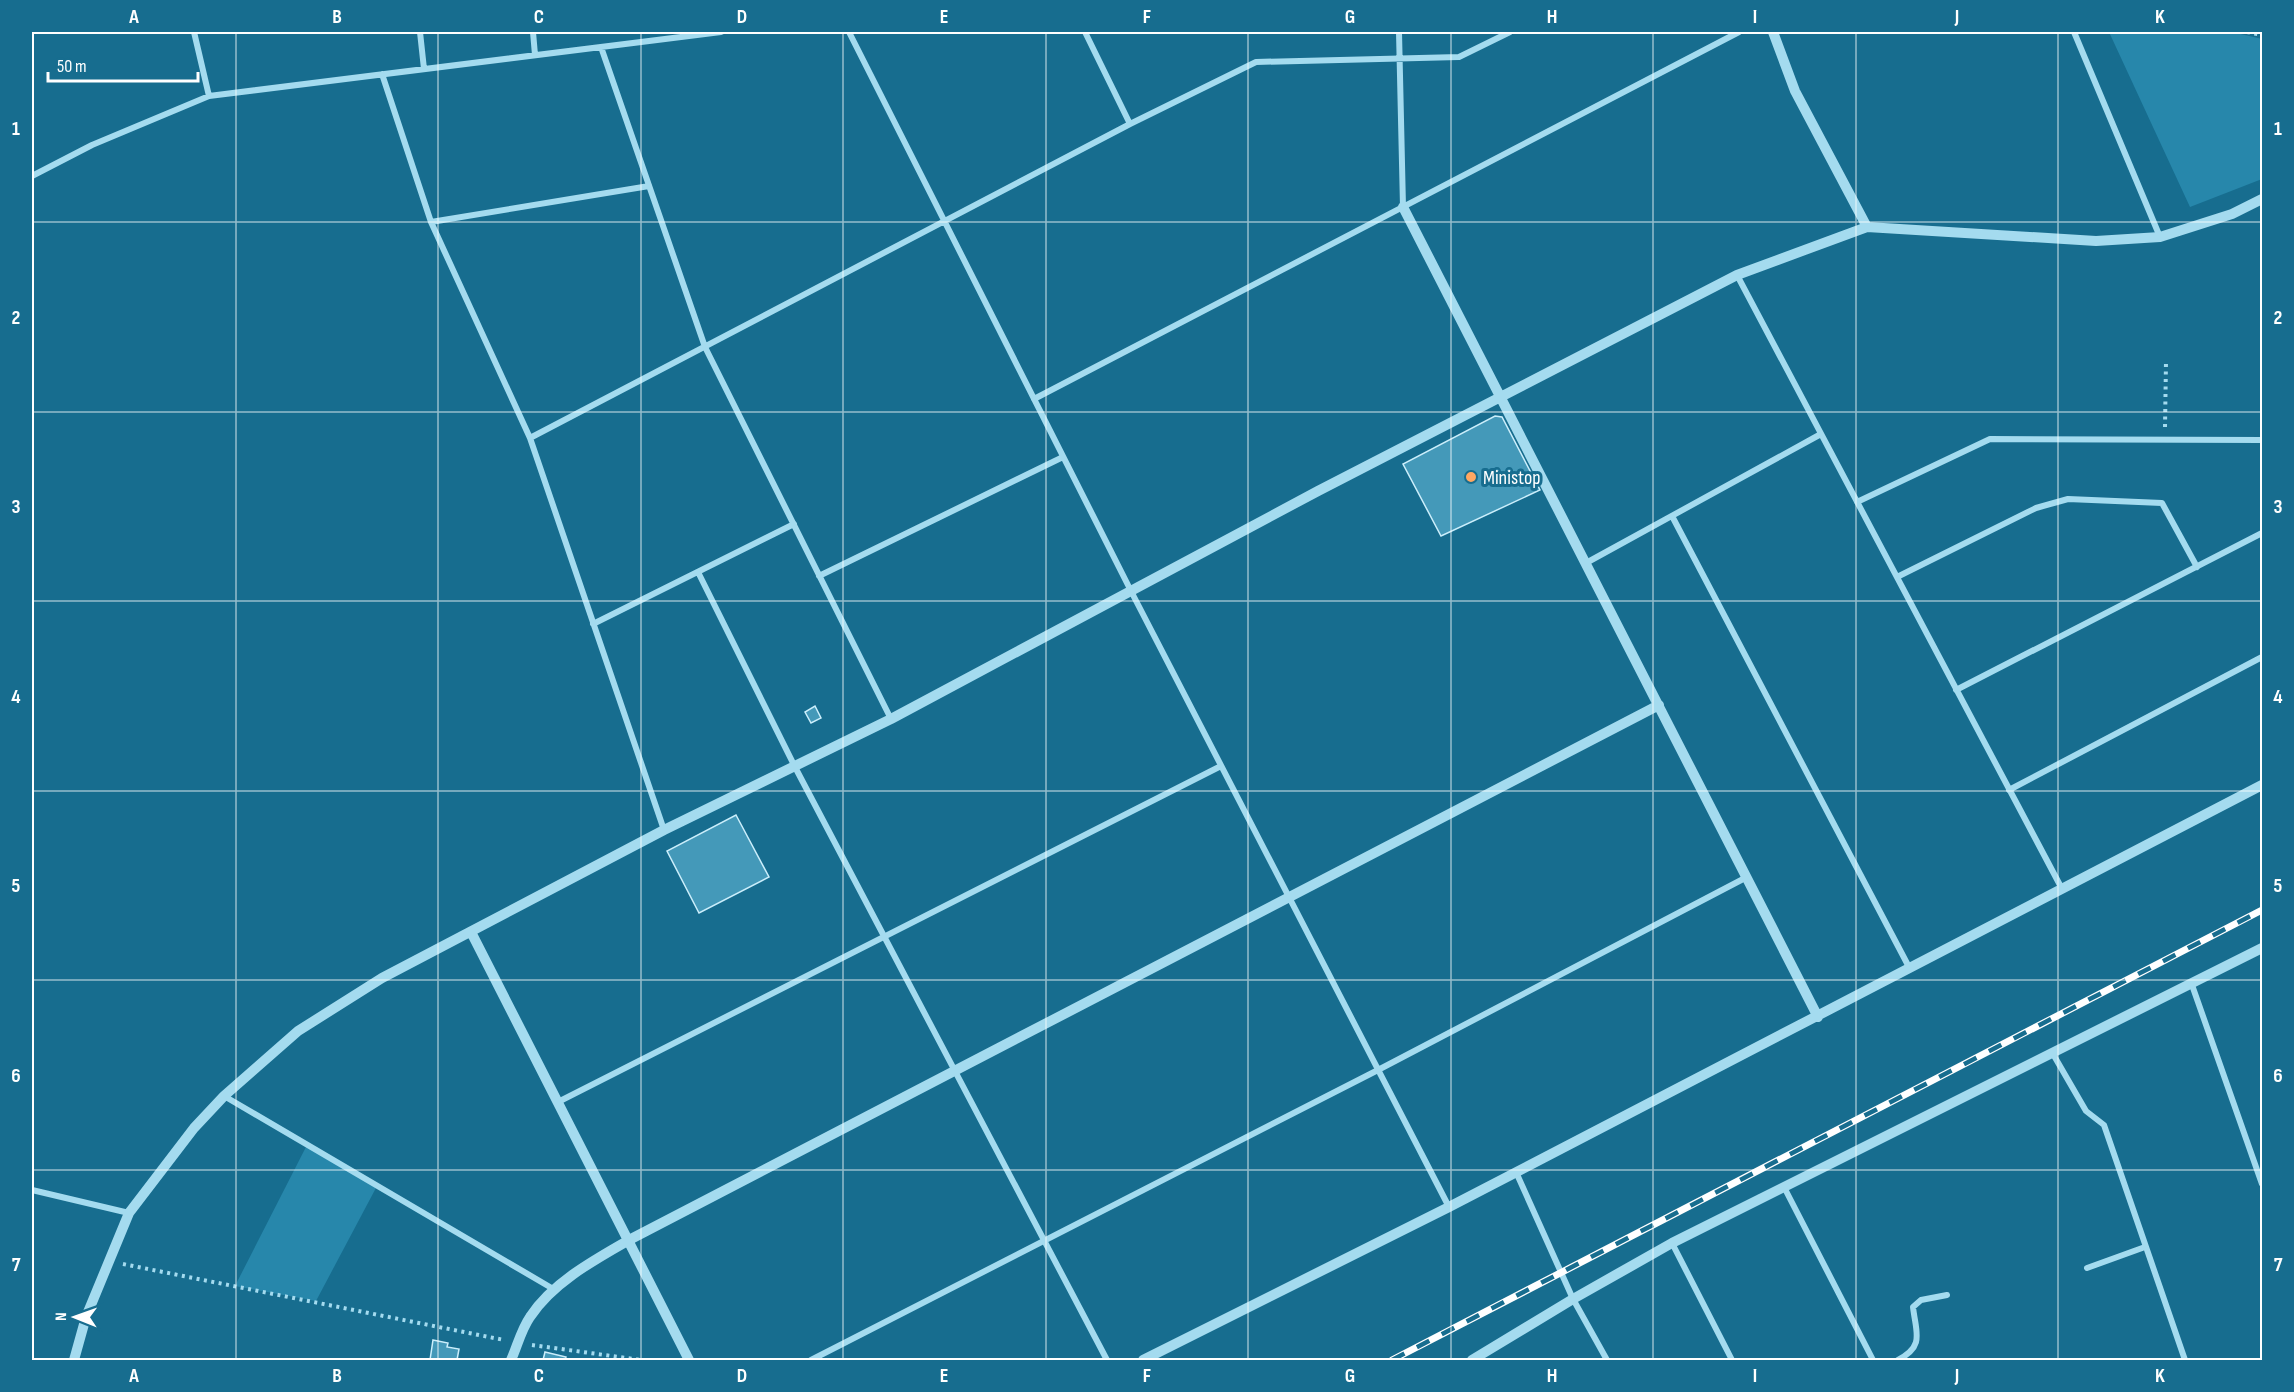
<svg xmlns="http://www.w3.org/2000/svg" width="2294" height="1392" font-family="'Sofia Sans Condensed',sans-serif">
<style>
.green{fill:#2787ab}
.building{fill:#4499b9;stroke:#cbeefb;stroke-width:1.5}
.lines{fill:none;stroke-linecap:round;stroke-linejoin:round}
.path{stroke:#a4dbef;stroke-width:4;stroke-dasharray:3 4.5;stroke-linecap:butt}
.minor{stroke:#a4dbef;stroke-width:6}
.tertiary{stroke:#a4dbef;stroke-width:10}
.rail-casing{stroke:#fff;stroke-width:7}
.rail{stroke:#176d8f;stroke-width:4.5;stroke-dasharray:14;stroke-linecap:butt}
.grid{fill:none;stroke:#fff;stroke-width:1.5;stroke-opacity:0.55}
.poi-dot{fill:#ffa762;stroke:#176d8f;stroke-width:2}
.labels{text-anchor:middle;stroke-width:6;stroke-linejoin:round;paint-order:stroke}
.poi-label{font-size:20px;fill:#fff;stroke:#176d8f;text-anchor:start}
.neatline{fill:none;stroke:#fff;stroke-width:2}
.grid-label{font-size:20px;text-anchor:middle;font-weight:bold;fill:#fff}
</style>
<rect width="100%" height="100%" fill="#176d8f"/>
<path class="green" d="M2109 32H2232L2262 39V179L2190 207Z
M307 1145 377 1186 316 1301 235 1286Z"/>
<path class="building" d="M1495 416 1502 417 1540 490 1441 536 1403 464Z
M815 706 821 718 811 723 805 712Z
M736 815 769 877 699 913 667 851Z
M433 1340 448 1343 447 1347 459 1349 457 1360H430Z
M545 1352 566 1357 565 1360H543Z"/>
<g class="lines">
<path class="path" d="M2247 32 2262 35
M2165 427 2166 361
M123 1264 504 1340
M532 1345 641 1360"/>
<path class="minor" d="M194 32 209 96
M420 32 424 69
M533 32 535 55
M849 32 1132 593 1449 1207
M1085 32 1130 124
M1399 32 1403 207
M2074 32 2160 237
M601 47 705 347 891 719
M382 74 431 222 530 438 664 830
M32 176 92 145 209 96 721 32
M431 222 649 186
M1737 275 2061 887
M1034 399 1739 32
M530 438 1130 124 1256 62 1459 57 1510 32
M1857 502 1990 439 2262 440
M1672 516 1910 969
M1586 563 1821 434
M698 572 795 767 1107 1360
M819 576 1063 457
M1897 577 2036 508 2068 499 2162 503 2197 567
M593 624 794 524
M1956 690 2262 533
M2009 790 2262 657
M2192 985 2262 1184
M2053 1054 2086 1111 2104 1125 2185 1360
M224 1096 555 1290
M558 1102 1221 766
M1516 1172 1573 1299 1607 1360
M1784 1187 1873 1360
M32 1190 129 1213
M1672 1243 1732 1360
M2087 1268 2145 1247
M811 1360 1378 1070 1747 877
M1898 1360C1925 1346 1916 1333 1913 1307L1921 1300 1947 1295"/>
<path class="tertiary" d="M1773 32 1795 91 1867 227
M1403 207 1818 1017
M471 932 689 1360
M74 1360 86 1317 129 1213 194 1128 224 1096 298 1031 382 978 664 830 891 719 1318 491 1737 275 1867 227 2096 241 2160 237 2232 214 2262 199
M511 1360C517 1347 521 1330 530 1317 552 1283 594 1260 629 1240L1659 705
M1143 1360 1449 1207 2262 785
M1472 1360 1573 1299 1672 1243 2262 948"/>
<defs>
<path id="rail" d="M1392 1360 2262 910"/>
</defs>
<use href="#rail" class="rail-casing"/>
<use href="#rail" class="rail"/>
</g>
<path class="grid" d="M236 32V1360M438 32V1360M641 32V1360M843 32V1360M1046 32V1360M1248 32V1360M1451 32V1360M1653 32V1360M1856 32V1360M2058 32V1360M32 222H2262M32 412H2262M32 601H2262M32 791H2262M32 980H2262M32 1170H2262"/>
<circle class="poi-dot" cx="1471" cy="477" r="6"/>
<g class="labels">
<g class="poi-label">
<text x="1483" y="484">Ministop</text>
</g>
</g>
<rect width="2294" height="1392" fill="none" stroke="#176d8f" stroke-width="66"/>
<g transform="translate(75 1317) rotate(271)" stroke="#176d8f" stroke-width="4.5" paint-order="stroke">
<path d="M0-4.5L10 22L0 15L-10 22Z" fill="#ffffff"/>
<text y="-9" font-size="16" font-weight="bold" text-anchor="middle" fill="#ffffff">N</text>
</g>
<path d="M48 72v9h150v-9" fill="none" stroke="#ffffff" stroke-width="3"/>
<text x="57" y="72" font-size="18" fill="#ffffff" stroke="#176d8f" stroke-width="4.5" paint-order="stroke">50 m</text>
<rect x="33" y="33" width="2228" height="1326" class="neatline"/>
<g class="grid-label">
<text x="134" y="23">A</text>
<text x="337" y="23">B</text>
<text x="539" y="23">C</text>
<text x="742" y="23">D</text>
<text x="944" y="23">E</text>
<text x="1147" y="23">F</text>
<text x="1350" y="23">G</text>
<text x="1552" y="23">H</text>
<text x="1755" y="23">I</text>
<text x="1957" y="23">J</text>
<text x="2160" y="23">K</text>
<text x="16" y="135">1</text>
<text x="2278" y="135">1</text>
<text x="16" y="324">2</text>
<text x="2278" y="324">2</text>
<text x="16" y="513">3</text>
<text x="2278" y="513">3</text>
<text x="16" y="703">4</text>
<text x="2278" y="703">4</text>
<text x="16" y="892">5</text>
<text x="2278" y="892">5</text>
<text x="16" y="1082">6</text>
<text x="2278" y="1082">6</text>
<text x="16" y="1271">7</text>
<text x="2278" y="1271">7</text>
<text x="134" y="1382">A</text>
<text x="337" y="1382">B</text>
<text x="539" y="1382">C</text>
<text x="742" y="1382">D</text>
<text x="944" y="1382">E</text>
<text x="1147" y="1382">F</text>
<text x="1350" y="1382">G</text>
<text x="1552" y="1382">H</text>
<text x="1755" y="1382">I</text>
<text x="1957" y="1382">J</text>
<text x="2160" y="1382">K</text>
</g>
</svg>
